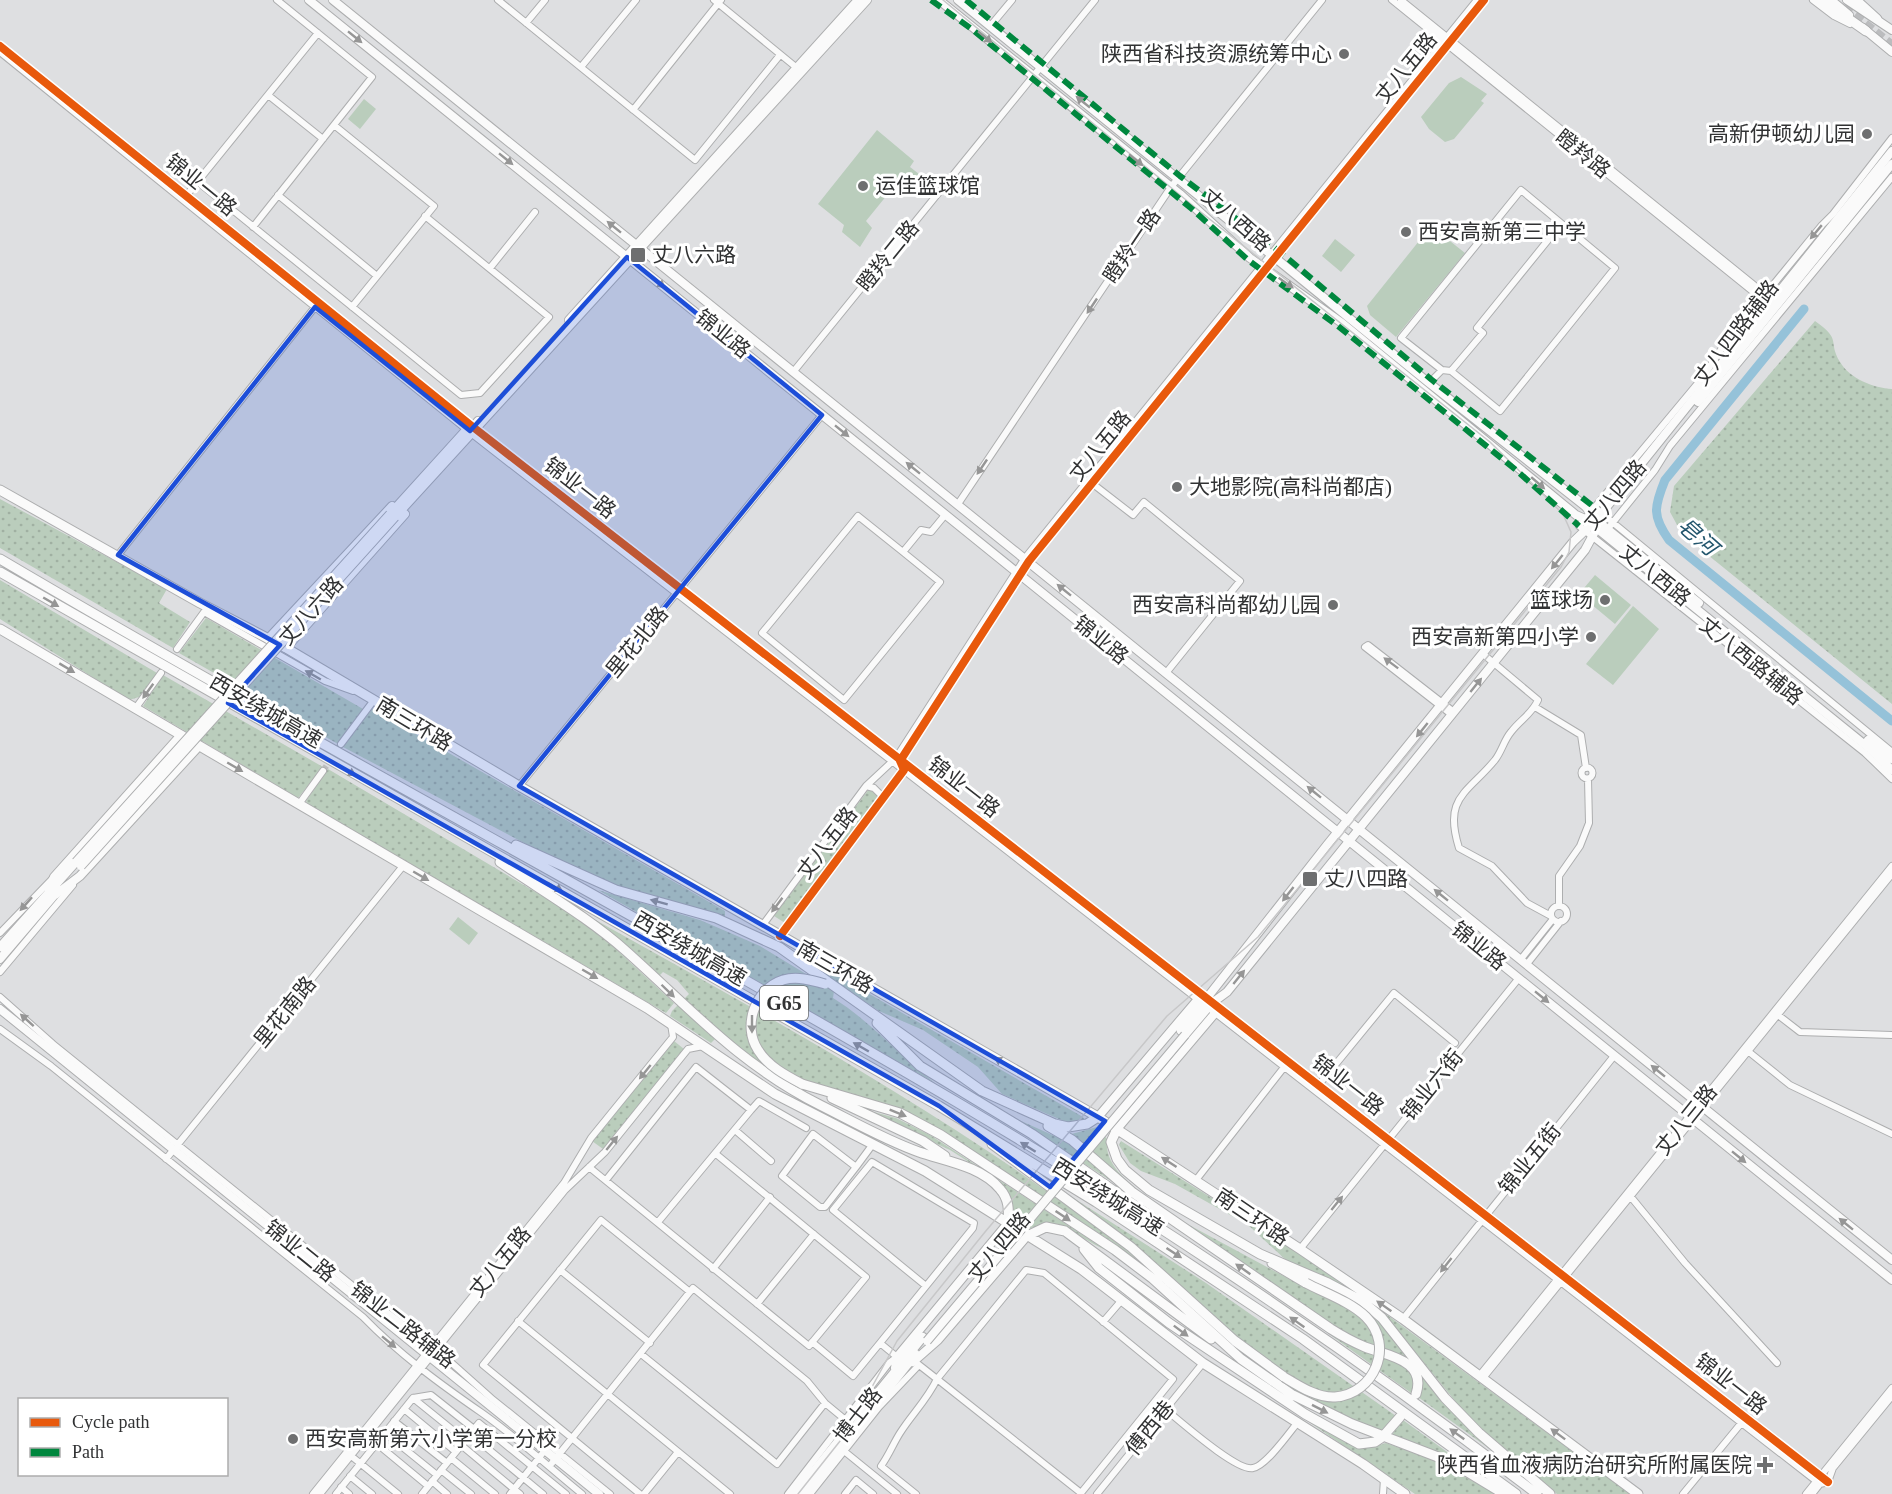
<svg xmlns="http://www.w3.org/2000/svg" width="1892" height="1494" font-family="'Times New Roman','Noto Sans SC',serif">
<style>
.green{fill:url(#green-dots)}
.pitch{fill:#bacdbc}
.lines{fill:none;stroke-linecap:round;stroke-linejoin:round}
.river{stroke:#95c2d9;stroke-width:9}
.minor-tunnel{stroke:#bbbcbe;stroke-width:6;stroke-dasharray:6 3;stroke-linecap:butt}
.highway-tunnel{stroke:#bbbcbe;stroke-width:9;stroke-dasharray:9 4.5;stroke-linecap:butt}
.minor-casing{stroke:#adaeaf;stroke-width:8}
.major-casing{stroke:#adaeaf;stroke-width:10}
.highway-casing{stroke:#adaeaf;stroke-width:11}
.minor{stroke:#fafafa;stroke-width:6}
.major{stroke:#fafafa;stroke-width:8}
.highway{stroke:#fafafa;stroke-width:9}
.tram{stroke:#c7c7c8;stroke-width:1.5}
.major-bridge-casing{stroke:#adaeaf;stroke-width:10;stroke-linecap:butt}
.highway-bridge-casing{stroke:#adaeaf;stroke-width:11;stroke-linecap:butt}
.major-bridge{stroke:#fafafa;stroke-width:8}
.highway-bridge{stroke:#fafafa;stroke-width:9}
.quiet{stroke:#00873e;stroke-width:6;stroke-dasharray:12 6;stroke-linecap:butt}
.cycleway-casing{stroke:#fff;stroke-width:11}
.cycleway{stroke:#e8590c;stroke-width:8}
.oneway{fill:#969696}
.marked{fill:#1d4ed8;fill-opacity:0.2;stroke:#1d4ed8;stroke-width:4.5;stroke-linejoin:round}
.poi-dot{fill:#6e6f70;stroke:#fff;stroke-width:2}
.labels{text-anchor:middle;stroke-width:6;stroke-linejoin:round;paint-order:stroke}
.shield{fill:#fff;stroke:#6f7070;stroke-width:1.5}
.shield-label{font-size:20px;font-weight:bold;fill:#313233}
.poi-label{font-size:21px;fill:#313233;stroke:#fff;text-anchor:end}
.street-label{font-size:21px;fill:#313233;stroke:#fff}
.water-label{font-size:22px;font-style:italic;fill:#22556c;stroke:#fff}
</style>
<defs>
<pattern id="green-dots" width="8" height="8" patternUnits="userSpaceOnUse" patternTransform="scale(1.5)"><rect width="8" height="8" fill="#bacdbc"/><path d="M2 2h.1M6 6h.1" fill="none" stroke="#a0b0a2" stroke-width="1.8" stroke-linecap="round"/></pattern>
</defs>
<rect width="100%" height="100%" fill="#dedfe1"/>
<path class="green" d="M1815 321C1843 341 1827 340 1840 362 1850 379 1874 388 1892 389V704L1682 534 1670 512 1674 486Z
M0 499 167 589 159 603 190 622 173 648 0 548Z
M0 580 157 673 139 697 129 700 0 619Z
M206 618 363 709 338 744 179 653Z
M163 675 323 767 298 798 143 706Z
M372 709 725 911V918L613 886 579 872 343 747Z
M328 769 566 910 605 939 674 1003 666 1013 308 804 306 801Z
M869 789 879 797 785 923 774 916Z
M598 890 700 920 728 932 760 946 834 991 833 998C872 1022 899 1056 935 1083Z
M592 918C787 1027 986 1135 1160 1277L1108 1239 923 1121 794 1078 790 1085 719 1035 711 1043 670 1016 672 1011 689 994 677 980 663 972 657 978Z
M826 969 1083 1117 1085 1121 1068 1123 1061 1120 1002 1094 978 1067 923 1030 879 1011 824 974Z
M674 1041 684 1049 603 1149 592 1141Z
M859 1108 896 1118 930 1135 1106 1250C1075 1237 1065 1215 1028 1229L1013 1219 1010 1195 994 1178 950 1150Z
M1010 1116 1068 1142 1119 1186Z
M1097 1127 1107 1139C1104 1167 1130 1182 1149 1199L1068 1135Z
M1121 1141 1288 1246 1348 1288 1361 1298 1408 1359 1341 1332 1178 1219 1304 1287 1312 1273 1287 1261 1248 1225 1175 1184 1141 1171 1130 1163 1119 1145Z
M1047 1181 1206 1283 1396 1416 1384 1432 1352 1421 1288 1388 1294 1381 1242 1343 1153 1261Z
M1371 1303 1630 1494H1557L1500 1448 1464 1412 1394 1326Z
M1329 1334 1403 1363 1414 1374V1395Z
M1420 1372 1492 1449 1491 1450 1418 1397Z
M1403 1420 1465 1465 1463 1467 1391 1436Z
M1309 1422 1357 1446 1369 1448 1386 1443 1436 1461 1496 1494H1415Z"/>
<path class="pitch" d="M1461 77 1487 94 1481 101 1484 103 1454 139 1445 142 1429 129 1421 117 1449 83Z
M364 99 376 109 360 129 348 119Z
M877 130 914 161 910 167 919 174 903 189 896 184 866 221 872 228 860 247 842 232 844 225 818 204Z
M1431 226 1465 253 1396 337 1370 315 1367 306Z
M1335 239 1355 255 1341 272 1322 256Z
M1595 575 1631 605 1615 624 1579 594Z
M1633 606 1659 629 1613 685 1586 664Z
M458 917 478 933 469 945 449 929Z"/>
<g class="lines">
<path class="river" d="M1804 309 1665 480C1654 507 1652 516 1669 540L1892 721"/>
<path class="minor-tunnel" d="M323 771 341 744"/>
<path class="highway-tunnel" d="M1844 7 1892 45"/>
<defs>
<path id="minor" d="M498 0 695 160 780 55
M714 0 797 68
M1392 0 1772 307
M1401 0 1775 302
M1813 0 1834 16 1850 24
M526 23 545 0
M992 24 1012 0
M0 46 473 427 1828 1482
M0 52 472 434 1820 1484
M581 67 636 0
M268 95 323 139
M633 110 721 0
M334 125 434 206 352 307
M1892 138 1833 214 1822 225 1724 345 1703 377 1579 526 1865 753 1892 779
M198 182 461 395 480 393 549 317 425 216
M278 195 377 276
M186 196 318 33
M253 227 372 77 277 0
M490 268 535 212
M1442 370 1401 338 1521 190 1615 268 1500 411 1451 371
M794 371 1095 0
M1429 383 1442 370 1451 371 1483 333 1477 328 1561 224
M1093 484 1133 515 1144 502 1240 581 1166 673
M958 504 1171 187 1322 0
M1594 507 1892 752
M1606 531 1655 470 1670 446 1892 177
M903 552 858 516 762 633 844 700 940 582 903 552 921 530 931 532 945 515
M118 555 315 307
M177 649 204 612 325 681 353 691
M1483 654 1538 700C1532 714 1520 720 1511 732 1504 740 1502 751 1495 760 1467 794 1443 797 1459 848L1492 866 1527 903 1551 916
M1535 707 1581 735 1586 768
M135 709 161 673
M1452 715 1365 647 1368 645 1454 712
M341 744 374 700
M1581.5 773a5.5 5.5 0 1 1 11 0a5.5 5.5 0 1 1-11 0Z
M519 786 822 415
M866 786 874 788 883 797
M299 804 323 771
M1559 906V876L1580 846 1589 823 1588 779
M1551 914a8 8 0 1 1 16 0a8 8 0 1 1-16 0Z
M762 926 866 786 896 758 1025 558 1477 0
M0 933 54 877
M780 936 904 770 900 761 1029 561 1484 0
M1521 959 1553 919
M1527 964 1561 921
M0 972 73 885
M0 997 53 1044 374 1303 436 1349 491 1398 610 1494
M1778 1015 1800 1032 1892 1035
M0 1029 51 1066 363 1317C399 1354 440 1384 482 1413 516 1437 549 1467 582 1494
M1749 1052 1790 1085 1892 1134
M1317 1087 1394 993 1455 1043
M735 1130 771 1161
M166 1159 403 866
M589 1167 809 1346 866 1277 716 1154
M856 1167 825 1207H820L782 1176 813 1134 856 1167 873 1144
M606 1180 696 1067 751 1110 759 1101 806 1128
M1196 1180 1285 1066
M1631 1197 1685 1263 1777 1363
M658 1222 751 1110
M1300 1249 1519 978
M713 1269 770 1197
M560 1270 650 1343
M1026 1270 1044 1273 1173 1379 1081 1493 937 1379Z
M757 1304 814 1234
M1403 1319 1614 1056
M518 1321 730 1494
M1103 1322 1121 1301
M812 1342 853 1376 880 1343
M641 1354 777 1464 825 1403
M914 1361 937 1379C927 1400 912 1414 900 1433 893 1444 889 1455 881 1466L916 1494
M1480 1375 1892 866
M1483 1378 1892 874
M413 1398 465 1440
M404 1409 456 1452
M1165 1409C1180 1421 1237 1472 1253 1468 1266 1466 1289 1433 1298 1422
M394 1421 447 1463
M385 1433 437 1475
M470 1434 543 1494
M376 1443 428 1486
M461 1445 520 1494
M844 1451 897 1494
M350 1455 398 1494
M451 1458 495 1494
M552 1463 693 1288 807 1381 825 1403 848 1422
M441 1470 471 1494
M350 1476 372 1494
M432 1481 447 1494
M341 1487 349 1494
M313 1494 564 1183 591 1138 673 1037 671 1024
M320 1494 565 1190 605 1152 688 1049 703 1046
M336 1494 413 1398 431 1395 474 1429 479 1423 566 1494
M422 1494 472 1432
M510 1494 542 1454
M640 1494 483 1365 601 1220 690 1292
M644 1494 678 1452
M788 1494 889 1363 897 1357 880 1343 973 1228 974 1223 872 1162 833 1210 926 1286
M810 1494 879 1407 919 1365
M845 1494 856 1480 873 1494
M1097 1494 1203 1363
M1383 1494 1384 1479
M1683 1494 1743 1421
M1806 1494 1892 1388
M1812 1494 1820 1484 1828 1482 1833 1468 1892 1396"/>
<path id="major" d="M309 0 1892 1280
M333 0 1892 1260
M939 0 1180 194 1250 258 1342 323 1576 515 1585 519 1870 749 1892 770
M958 0 1429 383 1585 506 1600 523 1699 603
M1831 0 1849 15
M1847 0 1892 30
M1863 28 1892 52
M569 320 858 0
M1698 402 1892 164
M390 514 467 429 473 427 478 421
M395 517 867 0
M268 639 392 506
M286 648 405 514
M1868 740 1892 759
M49 890 54 877 181 735
M55 895 80 876 199 746
M0 947 76 862
M0 959 58 891
M0 1009 599 1494
M1181 1031 1327 845 1573 542 1597 519 1892 151
M1185 1035 1212 1003 1227 992 1585 550 1599 524
M1098 1117 1199 998
M1117 1129 1216 1012
M913 1362 938 1340 1027 1236
M895 1368 897 1357 1008 1223
M795 1494 923 1337
M804 1494 916 1354"/>
<path id="highway" d="M1822 0 1866 31
M1856 0 1877 19
M0 490 200 603 286 648 519 786 1098 1117 1300 1249 1403 1319 1638 1494
M0 559C317 746 643 917 960 1104 1159 1222 1353 1353 1537 1494
M0 572 939 1106 1096 1202 1303 1339 1516 1494
M0 629 647 1008 775 1094 925 1171 1081 1269 1203 1363 1363 1464 1405 1494
M516 845 616 890 716 918 779 947 982 1091 1055 1124 1068 1127 1087 1124 1098 1117
M500 862C542 891 588 917 626 951 692 1010 739 1064 820 1105 852 1121 885 1140 919 1152 945 1161 981 1166 1000 1189 1009 1199 1009 1210 1008 1223
M877 1023 920 1066 1032 1134 1156 1220
M802 1084 900 1113 941 1135 1115 1250 1152 1278 1241 1359 1294 1396
M832 1098 923 1141 945 1156
M1048 1126 1072 1140 1132 1192 1331 1329C1342 1336 1353 1342 1365 1347 1388 1356 1427 1360 1416 1394
M1117 1129 1111 1142 1117 1159 1125 1170 1149 1190 1260 1254 1328 1283 1362 1301 1382 1318 1445 1398 1479 1433 1550 1494
M992 1144 1131 1247 1235 1341 1284 1377
M1027 1236 1046 1227 1065 1231 1211 1339
M1084 1249 1099 1268 1169 1323 1305 1414 1359 1444 1375 1442 1381 1438
M1272 1263 1306 1283
M1289 1393 1352 1424 1451 1462 1504 1494
M1386 1433 1400 1417"/>
</defs>
<use href="#minor" class="minor-casing"/>
<use href="#major" class="major-casing"/>
<use href="#highway" class="highway-casing"/>
<use href="#minor" class="minor"/>
<use href="#major" class="major"/>
<use href="#highway" class="highway"/>
<path class="tram" d="M798 1494 848 1431 897 1341 985 1232 1167 1016 1258 937 1561 567 1569 552 1571 532 1563 514 1490 442 1197 209 943 0"/>
<defs>
<path id="major-bridge" d="M76 862 390 514
M81 866 395 517
M927 1341 1185 1035"/>
<path id="highway-bridge" d="M802 1084C785 1075 768 1066 758 1050 742 1026 755 989 783 980 797 976 811 980 825 984
M1284 1377C1299 1386 1317 1398 1335 1397 1374 1394 1395 1346 1366 1317 1351 1302 1325 1293 1306 1283"/>
</defs>
<use href="#major-bridge" class="major-bridge-casing"/>
<use href="#highway-bridge" class="highway-bridge-casing"/>
<use href="#major-bridge" class="major-bridge"/>
<use href="#highway-bridge" class="highway-bridge"/>
<path class="quiet" d="M931 0 973 30 1192 209 1248 260 1338 326 1516 470 1579 526
M966 0 1180 176 1280 252 1432 380 1594 507"/>
<defs>
<path id="cycleway" d="M0 46 473 427 1828 1482
M780 936 904 770 900 761 1029 561 1484 0"/>
</defs>
<use href="#cycleway" class="cycleway-casing"/>
<use href="#cycleway" class="cycleway"/>
</g>
<defs><path id="oneway-solid" d="M-6-.8H1V-3.2L6.5 0L1 3.2V.8H-6Z" transform="scale(1.5)"/></defs>
<g class="oneway">
<use href="#oneway-solid" transform="translate(355 37) rotate(39)"/>
<use href="#oneway-solid" transform="translate(985 37) rotate(39)"/>
<use href="#oneway-solid" transform="translate(1083 102) rotate(-141)"/>
<use href="#oneway-solid" transform="translate(506 159) rotate(39)"/>
<use href="#oneway-solid" transform="translate(1136 160) rotate(39)"/>
<use href="#oneway-solid" transform="translate(614 227) rotate(-141)"/>
<use href="#oneway-solid" transform="translate(1816 232) rotate(130)"/>
<use href="#oneway-solid" transform="translate(658 282) rotate(39)"/>
<use href="#oneway-solid" transform="translate(1286 283) rotate(35)"/>
<use href="#oneway-solid" transform="translate(1092 306) rotate(124)"/>
<use href="#oneway-solid" transform="translate(842 431) rotate(39)"/>
<use href="#oneway-solid" transform="translate(982 467) rotate(124)"/>
<use href="#oneway-solid" transform="translate(913 468) rotate(-141)"/>
<use href="#oneway-solid" transform="translate(1538 483) rotate(41)"/>
<use href="#oneway-solid" transform="translate(1557 562) rotate(129)"/>
<use href="#oneway-solid" transform="translate(1064 590) rotate(-141)"/>
<use href="#oneway-solid" transform="translate(51 602) rotate(30)"/>
<use href="#oneway-solid" transform="translate(1391 663) rotate(-143)"/>
<use href="#oneway-solid" transform="translate(67 668) rotate(31)"/>
<use href="#oneway-solid" transform="translate(313 675) rotate(-150)"/>
<use href="#oneway-solid" transform="translate(1476 685) rotate(-51)"/>
<use href="#oneway-solid" transform="translate(148 691) rotate(126)"/>
<use href="#oneway-solid" transform="translate(1422 730) rotate(129)"/>
<use href="#oneway-solid" transform="translate(235 767) rotate(30)"/>
<use href="#oneway-solid" transform="translate(348 771) rotate(30)"/>
<use href="#oneway-solid" transform="translate(1314 792) rotate(-141)"/>
<use href="#oneway-solid" transform="translate(421 876) rotate(30)"/>
<use href="#oneway-solid" transform="translate(555 887) rotate(30)"/>
<use href="#oneway-solid" transform="translate(1288 894) rotate(128)"/>
<use href="#oneway-solid" transform="translate(1441 895) rotate(-141)"/>
<use href="#oneway-solid" transform="translate(659 902) rotate(-165)"/>
<use href="#oneway-solid" transform="translate(26 904) rotate(132)"/>
<use href="#oneway-solid" transform="translate(777 905) rotate(127)"/>
<use href="#oneway-solid" transform="translate(590 974) rotate(30)"/>
<use href="#oneway-solid" transform="translate(1239 977) rotate(-51)"/>
<use href="#oneway-solid" transform="translate(668 991) rotate(44)"/>
<use href="#oneway-solid" transform="translate(1542 997) rotate(39)"/>
<use href="#oneway-solid" transform="translate(27 1020) rotate(-138)"/>
<use href="#oneway-solid" transform="translate(752 1024) rotate(90)"/>
<use href="#oneway-solid" transform="translate(861 1047) rotate(-150)"/>
<use href="#oneway-solid" transform="translate(1002 1062) rotate(-150)"/>
<use href="#oneway-solid" transform="translate(1658 1071) rotate(-141)"/>
<use href="#oneway-solid" transform="translate(645 1072) rotate(129)"/>
<use href="#oneway-solid" transform="translate(898 1113) rotate(22)"/>
<use href="#oneway-solid" transform="translate(612 1143) rotate(-51)"/>
<use href="#oneway-solid" transform="translate(1028 1147) rotate(-148)"/>
<use href="#oneway-solid" transform="translate(1739 1157) rotate(39)"/>
<use href="#oneway-solid" transform="translate(1169 1162) rotate(-147)"/>
<use href="#oneway-solid" transform="translate(1337 1203) rotate(-51)"/>
<use href="#oneway-solid" transform="translate(1063 1216) rotate(34)"/>
<use href="#oneway-solid" transform="translate(1846 1224) rotate(-141)"/>
<use href="#oneway-solid" transform="translate(1174 1253) rotate(33)"/>
<use href="#oneway-solid" transform="translate(1446 1265) rotate(128)"/>
<use href="#oneway-solid" transform="translate(1243 1269) rotate(-145)"/>
<use href="#oneway-solid" transform="translate(1384 1306) rotate(-145)"/>
<use href="#oneway-solid" transform="translate(1297 1322) rotate(-145)"/>
<use href="#oneway-solid" transform="translate(1181 1331) rotate(37)"/>
<use href="#oneway-solid" transform="translate(389 1342) rotate(39)"/>
<use href="#oneway-solid" transform="translate(1320 1409) rotate(27)"/>
<use href="#oneway-solid" transform="translate(1457 1434) rotate(-144)"/>
<use href="#oneway-solid" transform="translate(1558 1434) rotate(-143)"/>
</g>
<path class="marked" d="M627 257 822 415 519 786 1105 1121 1050 1187 939 1106 228 703 280 645 118 555 315 307 470 431Z"/>
<g class="poi-dot">
<circle cx="1344" cy="54" r="6"/>
<circle cx="1867" cy="134" r="6"/>
<circle cx="863" cy="186" r="6"/>
<circle cx="1406" cy="232" r="6"/>
<rect x="630" y="247" width="16" height="16" rx="3"/>
<circle cx="1177" cy="487" r="6"/>
<circle cx="1605" cy="600" r="6"/>
<circle cx="1333" cy="605" r="6"/>
<circle cx="1591" cy="637" r="6"/>
<rect x="1302" y="871" width="16" height="16" rx="3"/>
<circle cx="293" cy="1439" r="6"/>
<path d="M1762 1456h6v6h6v6h-6v6h-6v-6h-6v-6h6z"/>
</g>
<g class="labels">
<rect class="shield" x="760" y="986" width="48" height="34" rx="4.5"/>
<g class="shield-label">
<text x="784" y="1010">G65</text>
</g>
<g class="poi-label">
<text x="1332" y="61">陕西省科技资源统筹中心</text>
<text x="1855" y="141">高新伊顿幼儿园</text>
<text x="875" y="193" text-anchor="start">运佳篮球馆</text>
<text x="1418" y="239" text-anchor="start">西安高新第三中学</text>
<text x="652" y="262" text-anchor="start">丈八六路</text>
<text x="1189" y="494" text-anchor="start">大地影院(高科尚都店)</text>
<text x="1593" y="607">篮球场</text>
<text x="1321" y="612">西安高科尚都幼儿园</text>
<text x="1579" y="644">西安高新第四小学</text>
<text x="1324" y="886" text-anchor="start">丈八四路</text>
<text x="305" y="1446" text-anchor="start">西安高新第六小学第一分校</text>
<text x="1752" y="1472">陕西省血液病防治研究所附属医院</text>
</g>
<g class="street-label">
<text transform="translate(1406 68) rotate(-51)" y="7">丈八五路</text>
<text transform="translate(1583 154) rotate(39)" y="7">瞪羚路</text>
<text transform="translate(201 185) rotate(39)" y="7">锦业一路</text>
<text transform="translate(1236 220) rotate(41)" y="7">丈八西路</text>
<text transform="translate(1132 246) rotate(-56)" y="7">瞪羚一路</text>
<text transform="translate(888 256) rotate(-51)" y="7">瞪羚二路</text>
<text transform="translate(1736 333) rotate(-53)" y="7">丈八四路辅路</text>
<text transform="translate(723 334) rotate(39)" y="7">锦业路</text>
<text transform="translate(1100 446) rotate(-51)" y="7">丈八五路</text>
<text transform="translate(580 488) rotate(38)" y="7">锦业一路</text>
<text transform="translate(1615 495) rotate(-50)" y="7">丈八四路</text>
<text transform="translate(1655 575) rotate(39)" y="7">丈八西路</text>
<text transform="translate(311 611) rotate(-48)" y="7">丈八六路</text>
<text transform="translate(1101 640) rotate(39)" y="7">锦业路</text>
<text transform="translate(637 642) rotate(-51)" y="7">里花北路</text>
<text transform="translate(1751 661) rotate(39)" y="7">丈八西路辅路</text>
<text transform="translate(266 711) rotate(30)" y="7">西安绕城高速</text>
<text transform="translate(414 724) rotate(31)" y="7">南三环路</text>
<text transform="translate(964 787) rotate(38)" y="7">锦业一路</text>
<text transform="translate(827 843) rotate(-53)" y="7">丈八五路</text>
<text transform="translate(1479 946) rotate(39)" y="7">锦业路</text>
<text transform="translate(690 949) rotate(30)" y="7">西安绕城高速</text>
<text transform="translate(835 967) rotate(30)" y="7">南三环路</text>
<text transform="translate(285 1012) rotate(-51)" y="7">里花南路</text>
<text transform="translate(1348 1085) rotate(38)" y="7">锦业一路</text>
<text transform="translate(1432 1085) rotate(-51)" y="7">锦业六街</text>
<text transform="translate(1686 1120) rotate(-51)" y="7">丈八三路</text>
<text transform="translate(1530 1159) rotate(-51)" y="7">锦业五街</text>
<text transform="translate(1108 1197) rotate(32)" y="7">西安绕城高速</text>
<text transform="translate(1252 1217) rotate(34)" y="7">南三环路</text>
<text transform="translate(999 1247) rotate(-50)" y="7">丈八四路</text>
<text transform="translate(300 1251) rotate(39)" y="7">锦业二路</text>
<text transform="translate(500 1262) rotate(-51)" y="7">丈八五路</text>
<text transform="translate(403 1325) rotate(38)" y="7">锦业二路辅路</text>
<text transform="translate(1731 1384) rotate(38)" y="7">锦业一路</text>
<text transform="translate(858 1415) rotate(-52)" y="7">博士路</text>
<text transform="translate(1150 1428) rotate(-51)" y="7">傅西巷</text>
</g>
<g class="water-label">
<text transform="translate(1698 536) rotate(42)" y="8">皂河</text>
</g>
</g>
<rect x="18" y="1398" width="210" height="78" fill="#ffffff" stroke="#adadad" stroke-width="1.5"/>
<rect x="30" y="1418" width="30" height="9" fill="#e8590c" stroke="#adadad" stroke-width="1.5"/>
<text x="72" y="1428" font-size="18" fill="#313233">Cycle path</text>
<rect x="30" y="1448" width="30" height="9" fill="#00873e" stroke="#adadad" stroke-width="1.5"/>
<text x="72" y="1458" font-size="18" fill="#313233">Path</text>
</svg>
